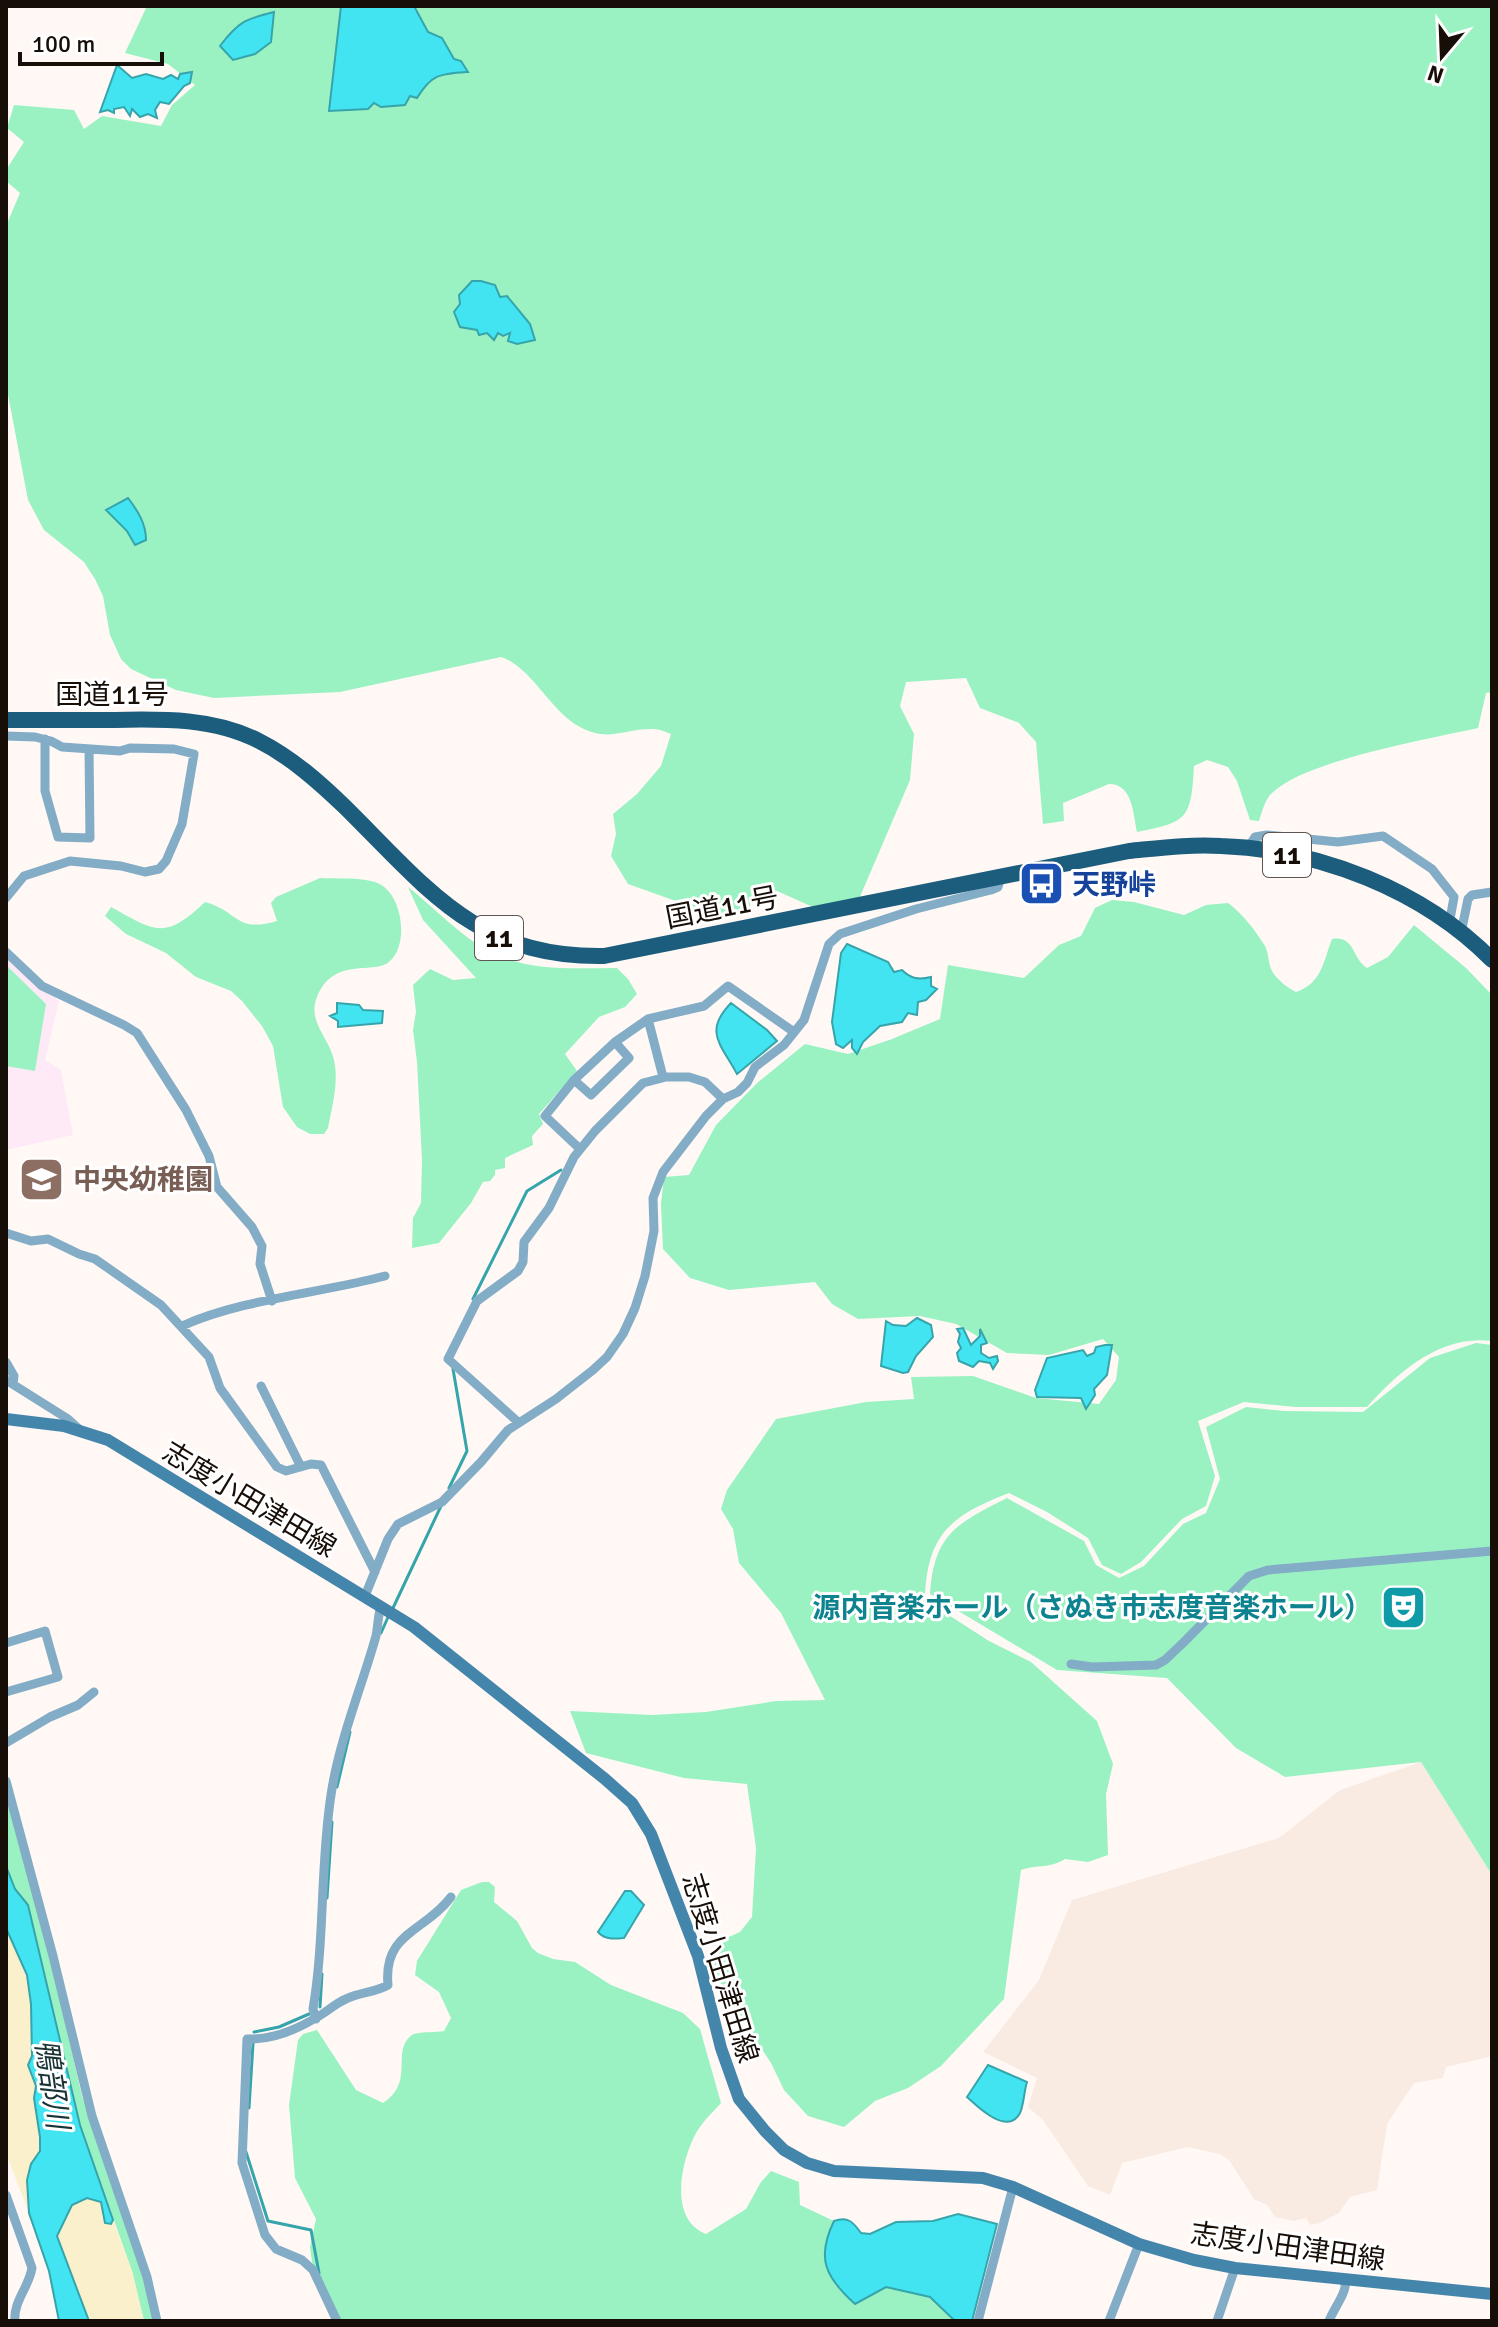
<svg xmlns="http://www.w3.org/2000/svg" width="1498" height="2327" font-family="Signika,'Noto Sans JP',sans-serif">
<style>
.built{fill:#faebe2}
.education{fill:#fee9f7}
.green{fill:#9af2c2}
.sand{fill:#faf0cb}
.water{fill:#43e4f1;stroke:#36a4ab;stroke-width:2}
.lines{fill:none;stroke-linecap:round;stroke-linejoin:round}
.stream{stroke:#36a4ab;stroke-width:3}
.minor{stroke:#83acc6;stroke-width:9}
.secondary{stroke:#4486ab;stroke-width:12}
.trunk{stroke:#1c5c7d;stroke-width:16}
.labels{text-anchor:middle;stroke-width:6;stroke-linejoin:round;paint-order:stroke}
.shield{fill:#fff;stroke:#5d5652;stroke-width:2}
.shield-label{font-size:26px;font-weight:bold;fill:#180e08}
.street-label{font-size:28px;fill:#180e08;stroke:#fff}
.transit-label{font-size:28px;font-weight:bold;fill:#164399;stroke:#fff;text-anchor:start}
.education-label{font-size:28px;font-weight:bold;fill:#785e54;stroke:#fff;text-anchor:start}
.culture-label{font-size:28px;font-weight:bold;fill:#0d838f;stroke:#fff;text-anchor:end}
.water-label{font-size:30px;font-style:italic;fill:#1a3436;stroke:#fff}
</style>
<rect width="100%" height="100%" fill="#fff8f5"/>
<path class="built" d="M1421 1762 1492 1875V2056L1446 2067 1443 2078 1414 2083 1387 2124 1377 2190 1350 2197 1339 2213 1320 2223 1310 2225 1306 2218 1294 2221 1275 2217 1267 2205 1254 2199 1229 2160 1220 2154 1187 2147 1122 2163 1110 2195 1088 2186 1043 2120 1028 2107 1037 2078 983 2052 1039 1980 1072 1900 1279 1838 1340 1790Z"/>
<path class="education" d="M6 956 59 1001 45 1060 61 1070 73 1135 6 1150Z"/>
<path class="green" d="M147 6H1492V692L1486 693 1478 728C1429 739 1306 760 1272 793 1265 799 1262 812 1259 821L1250 820 1237 781 1228 767 1207 760 1194 766C1191 819 1188 822 1137 832 1133 814 1133 784 1109 784L1063 803 1064 821 1043 824 1036 742 1019 723 980 708 966 678 906 682 900 706 914 734 910 780 859 899 815 908 777 891 754 889 748 912 718 916 628 884 611 856 616 834 613 814 637 794 661 766 671 734C666 732 659 729 653 729 625 728 609 743 580 727 549 710 532 667 501 657L340 692 214 698 176 690 131 669 121 659 110 635 103 596 95 579 84 562 44 530 28 500 6 384V226L20 193 6 181V170L24 142 7 128 14 105 74 110 84 129 102 116 161 126 172 105 195 85 168 64 125 53Z
M320 878C337 879 359 877 375 882 402 890 410 943 390 961 375 976 334 955 317 997 307 1022 329 1037 334 1060 339 1083 332 1106 328 1128L324 1134H310L297 1127 283 1107 273 1046 262 1026 242 1001 231 991 196 977 166 953 126 934 105 916 111 907C156 932 165 940 205 902 240 912 235 933 277 921L271 903 276 897Z
M408 887C435 908 463 939 493 953 531 972 575 968 617 968L628 979 637 994 625 1007 599 1017 565 1054 577 1071 539 1114 543 1124 532 1136 533 1145 505 1158V1168L495 1170V1175L490 1181 483 1182 471 1203 439 1243 412 1248 413 1218 421 1203 422 1160 417 1062 413 1030 416 1012 413 985 430 969 453 980 476 978 423 920Z
M1112 900 1134 902 1184 915 1206 905 1228 903C1244 915 1254 929 1265 946 1269 954 1268 963 1272 971 1276 979 1288 988 1296 992 1322 983 1323 962 1332 939 1355 935 1352 959 1367 968L1388 957 1414 925 1466 968 1492 995V1341C1441 1334 1398 1372 1367 1407H1295L1244 1402 1198 1421 1215 1476 1206 1506 1182 1519 1141 1562 1121 1574 1102 1565 1088 1538 1047 1512 1009 1493C953 1515 928 1532 925 1596L944 1612 989 1641 1031 1662 1097 1721 1113 1764 1106 1794 1108 1855 1088 1862 1065 1859C1049 1869 1039 1864 1021 1870L1004 1999 941 2066 908 2088 875 2101 844 2127 808 2116 784 2090 771 2063 727 1996 713 1968 722 1940 740 1932 752 1917 756 1848 747 1784 684 1778 586 1753 570 1711 652 1715 706 1712 776 1701 825 1700 781 1613 739 1563 733 1529 721 1509 727 1490 776 1419 866 1402 914 1399 911 1377 973 1376 1036 1398 1099 1404 1116 1380 1119 1357 1103 1339 1049 1355 1007 1353 956 1324 920 1316 858 1319 832 1304 815 1282 729 1290 690 1278 663 1249 661 1204 664 1177 689 1175 716 1125 757 1083 805 1044 848 1054 892 1039 940 1019 948 965 1024 978 1059 945 1081 936 1095 908Z
M6 965 46 1004 35 1071 6 1066Z
M1476 1343 1492 1345V1875L1421 1762 1285 1777 1236 1748 1167 1678 1057 1670 930 1594C934 1533 958 1523 1007 1498L1084 1541 1096 1565 1119 1578 1144 1566 1183 1524 1206 1513 1220 1479 1206 1427 1246 1407 1284 1411 1363 1412 1430 1358Z
M6 1794 50 1957 82 2096 145 2278 154 2321H144L132 2271 80 2125 28 1905 15 1889 6 1866Z
M482 1882H489L495 1887 494 1902 517 1921 532 1948 538 1953 553 1959 575 1962 611 1985 683 2013 700 2029 721 2103C713 2112 702 2122 696 2133 681 2161 668 2219 706 2234L746 2209 761 2182 771 2171 799 2182 800 2205 834 2221 827 2236 839 2289 855 2303 886 2287 930 2297 955 2321H339L312 2262 310 2247 316 2219 295 2178 289 2105 298 2040 303 2034 317 2030 356 2090 383 2103C416 2082 390 2051 412 2035 419 2031 435 2033 444 2031L451 2018 439 1992 415 1975 417 1961 461 1890Z"/>
<path class="sand" d="M6 1928C26 1967 31 1990 32 2033 32 2045 33 2054 28 2065L36 2086 34 2098 40 2137V2151L31 2164 27 2180 29 2213 6 2153Z
M87 2198 101 2202 103 2219 111 2224 113 2220 132 2271 144 2321H89L57 2236 72 2205Z"/>
<path class="water" d="M341 6H414L428 32 442 38 454 59 461 61 468 72C439 74 432 74 417 98L410 96 405 105 381 107 374 103 368 109 329 111Z
M274 12 271 42 255 54 233 60 220 46C238 22 245 19 274 12Z
M117 65 132 78 146 74 163 79 171 75 178 79 180 74 192 72 190 83 184 86 169 104 160 102 155 110 157 118 148 114 140 117 132 109 130 116 124 107 114 109V113L108 110 100 112Z
M472 281H481L495 285 500 297 507 296 530 324 535 340 517 344 508 341 510 333 503 336 498 333 494 340 487 333 479 335 477 330 460 327 454 312 460 304 459 295Z
M128 498C138 511 146 524 146 540L135 545 127 531 106 510Z
M847 944 888 962 894 972 902 970C911 979 919 980 931 977V986L937 989 926 1000 918 1002 917 1015 908 1013 902 1022 880 1026 863 1042 857 1054 852 1048V1040L843 1048 836 1044 832 1022 841 953Z
M337 1003 359 1005 363 1010 383 1011 382 1023 338 1027V1021L330 1016 337 1013Z
M731 1003 767 1030 777 1041 737 1074C721 1044 703 1032 731 1003Z
M917 1318 931 1325 933 1337 916 1356 908 1372 903 1373 881 1366 886 1321 893 1325 906 1326Z
M963 1328 971 1345 980 1336V1329L987 1343 981 1345V1353L989 1358 997 1356 998 1361 993 1369 990 1363 979 1361 973 1367 959 1361 957 1353 961 1348 958 1342 960 1334 957 1329Z
M1105 1345H1112L1107 1375 1094 1389 1095 1395 1086 1409 1081 1398 1037 1397 1035 1390 1047 1358 1083 1350 1087 1356 1094 1353 1096 1347Z
M6 1866 15 1889 28 1905 80 2125 113 2220 111 2224 105 2223 101 2202 87 2198 72 2205 57 2236 89 2321H59L49 2271 29 2213 27 2180 31 2164 40 2151V2137L34 2098 36 2086 28 2065 32 2056 31 2004 27 1975 6 1928Z
M625 1891H631L644 1905 624 1938C614 1939 605 1940 598 1932Z
M988 2065 1027 2082C1024 2091 1024 2104 1020 2113 1007 2137 976 2105 967 2097Z
M958 2214 997 2224 972 2321H955L930 2297 886 2287 855 2304C825 2277 816 2258 834 2221 848 2216 853 2222 861 2233L870 2234 896 2222 933 2221Z"/>
<g class="lines">
<path class="stream" d="M473 1299 527 1191 561 1170
M449 1488 467 1451 453 1369
M393 1608 441 1506
M381 1633 389 1615
M337 1787 350 1732
M327 1898 332 1822
M320 2007 322 1974
M254 2032 279 2027 309 2014
M249 2108 253 2044
M246 2152 268 2221 311 2230 319 2273"/>
<path class="minor" d="M6 736 35 737 51 741 62 747 120 751 130 748 174 749 194 754 182 824 166 861 159 869 145 872 121 866 70 861 24 876 6 898
M45 739V791L58 837 90 838 89 749
M1248 848 1255 837 1267 835 1338 842 1383 836 1432 869 1454 897 1449 925
M1461 933 1468 899 1472 895 1492 892
M6 952 42 986 124 1025 137 1033 186 1110 209 1156 217 1187 252 1227 262 1246 260 1264 272 1301
M648 1019 663 1077
M574 1080 591 1095 629 1058 615 1042
M580 1149 545 1116 574 1080 615 1042 648 1019 704 1006 728 986 794 1032
M6 1233 31 1241 48 1239 79 1254 95 1259 161 1305 209 1357 220 1388 277 1467 286 1471 311 1464 321 1465 375 1572
M182 1326C242 1299 321 1293 385 1276
M6 1362 14 1376 13 1384
M6 1380 68 1419 79 1429
M261 1386 301 1467
M518 1422 448 1359 477 1301 518 1271 523 1262 524 1242 549 1208 574 1157 595 1131 643 1083 666 1077H689L705 1082 723 1099
M365 1596 388 1539 398 1524 442 1502 481 1462 508 1430 556 1399 593 1370 607 1357 623 1334 635 1308 645 1276 654 1231 653 1198 663 1172 706 1116 723 1099 738 1092 747 1083 755 1067 784 1045 804 1020 829 944 840 934 916 909 991 890 998 887 1001 876
M6 1643 45 1631 58 1677 6 1692
M1071 1664 1092 1667 1156 1665 1165 1660 1184 1642 1249 1576 1268 1570 1492 1551
M6 1743 50 1717 78 1705 94 1692
M6 1781 53 1956 92 2116 147 2277 157 2321
M316 2019 313 2009C325 1938 320 1866 331 1795 339 1741 361 1689 376 1636 378 1626 378 1615 381 1606
M6 2195 32 2268C29 2287 13 2302 15 2321
M337 2321 313 2270 302 2260 276 2249 265 2235 242 2163 247 2039C272 2040 298 2029 319 2016 328 2011 336 2003 346 1999 359 1992 374 1993 388 1985 383 1932 425 1932 451 1897
M978 2321 1013 2187
M1109 2321 1139 2244
M1217 2321 1235 2268
M1329 2321C1335 2306 1346 2295 1346 2279"/>
<path class="secondary" d="M6 1419 64 1426 108 1440 414 1627 605 1779 632 1803 651 1834 698 1956 721 2048 739 2099 765 2131 784 2150 807 2163 834 2171 983 2178 1013 2187 1139 2244 1194 2260 1235 2268 1492 2294"/>
<path class="trunk" d="M6 720C41 720 75 720 110 720 160 719 212 717 259 741 291 757 319 782 345 807 428 889 477 958 604 956L1129 851C1160 848 1190 844 1221 846 1318 849 1423 890 1492 960"/>
</g>
<defs>
<symbol id="bus-square" viewBox="-11 -11 22 22"><rect x="-9" y="-9" width="18" height="18" rx="4" fill="#1a4fb4" stroke="#fff"/><path d="M-5-6H5V4H4V6H2V4H-2V6H-4V4H-5ZM-3.5-4V0h7V-4ZM-3.5 1.2v1.5H-2V1.2ZM2 1.2v1.5H3.5V1.2Z" fill="#fff"/></symbol>
<symbol id="school-square" viewBox="-11 -11 22 22"><rect x="-9" y="-9" width="18" height="18" rx="4" fill="#8d6e63" stroke="#fff"/><path d="M0-5L7-2L0 1L-7-2ZM-4 1L0 2.5L4 1V4Q0 6-4 4Z" fill="#fff"/></symbol>
<symbol id="theatre-square" viewBox="-11 -11 22 22"><rect x="-9" y="-9" width="18" height="18" rx="4" fill="#0f9aa8" stroke="#fff"/><path d="M-5-5.5Q0-4 5-5.5V0Q5 5 0 6Q-5 5-5 0ZM-3.3-2.5H-1v1.5H-3.3ZM1-2.5H3.3v1.5H1ZM-2.8 1Q0 5.5 2.8 1Z" fill="#fff"/></symbol>
</defs>
<g fill-rule="evenodd">
<use href="#bus-square" x="1016" y="858" width="51" height="51"/>
<use href="#school-square" x="16" y="1154" width="51" height="51"/>
<use href="#theatre-square" x="1378" y="1582" width="51" height="51"/>
</g>
<g class="labels">
<g class="shield">
<rect x="1263" y="833" width="48" height="44" rx="6"/>
<rect x="475" y="916" width="48" height="44" rx="6"/>
</g>
<g class="shield-label">
<text x="1287" y="864">11</text>
<text x="499" y="947">11</text>
</g>
<g class="street-label">
<text x="112" y="704">国道11号</text>
<text transform="translate(722 907) rotate(-11)" y="10">国道11号</text>
<text transform="translate(250 1499) rotate(31)" y="10">志度小田津田線</text>
<text transform="translate(721 1968) rotate(73)" y="10">志度小田津田線</text>
<text transform="translate(1288 2246) rotate(8)" y="10">志度小田津田線</text>
</g>
<g class="transit-label">
<text x="1072" y="894">天野峠</text>
</g>
<g class="education-label">
<text x="73" y="1189">中央幼稚園</text>
</g>
<g class="culture-label">
<text x="1372" y="1617">源内音楽ホール（さぬき市志度音楽ホール）</text>
</g>
<g class="water-label">
<text transform="translate(52 2084) rotate(82)" y="10">鴨部川</text>
</g>
</g>
<rect width="1498" height="2327" fill="none" stroke="#180e08" stroke-width="16"/>
<g transform="translate(1442 56) rotate(199)" stroke="#ffffff" stroke-width="6" paint-order="stroke">
<path d="M0-6L14 30L0 20L-14 30Z" fill="#180e08"/>
<text y="-12" font-size="22" font-weight="bold" text-anchor="middle" fill="#180e08">N</text>
</g>
<path d="M20 52v12h142v-12" fill="none" stroke="#180e08" stroke-width="4"/>
<text x="32" y="52" font-size="24" fill="#180e08" stroke="#ffffff" stroke-width="6" paint-order="stroke">100 m</text>
</svg>
